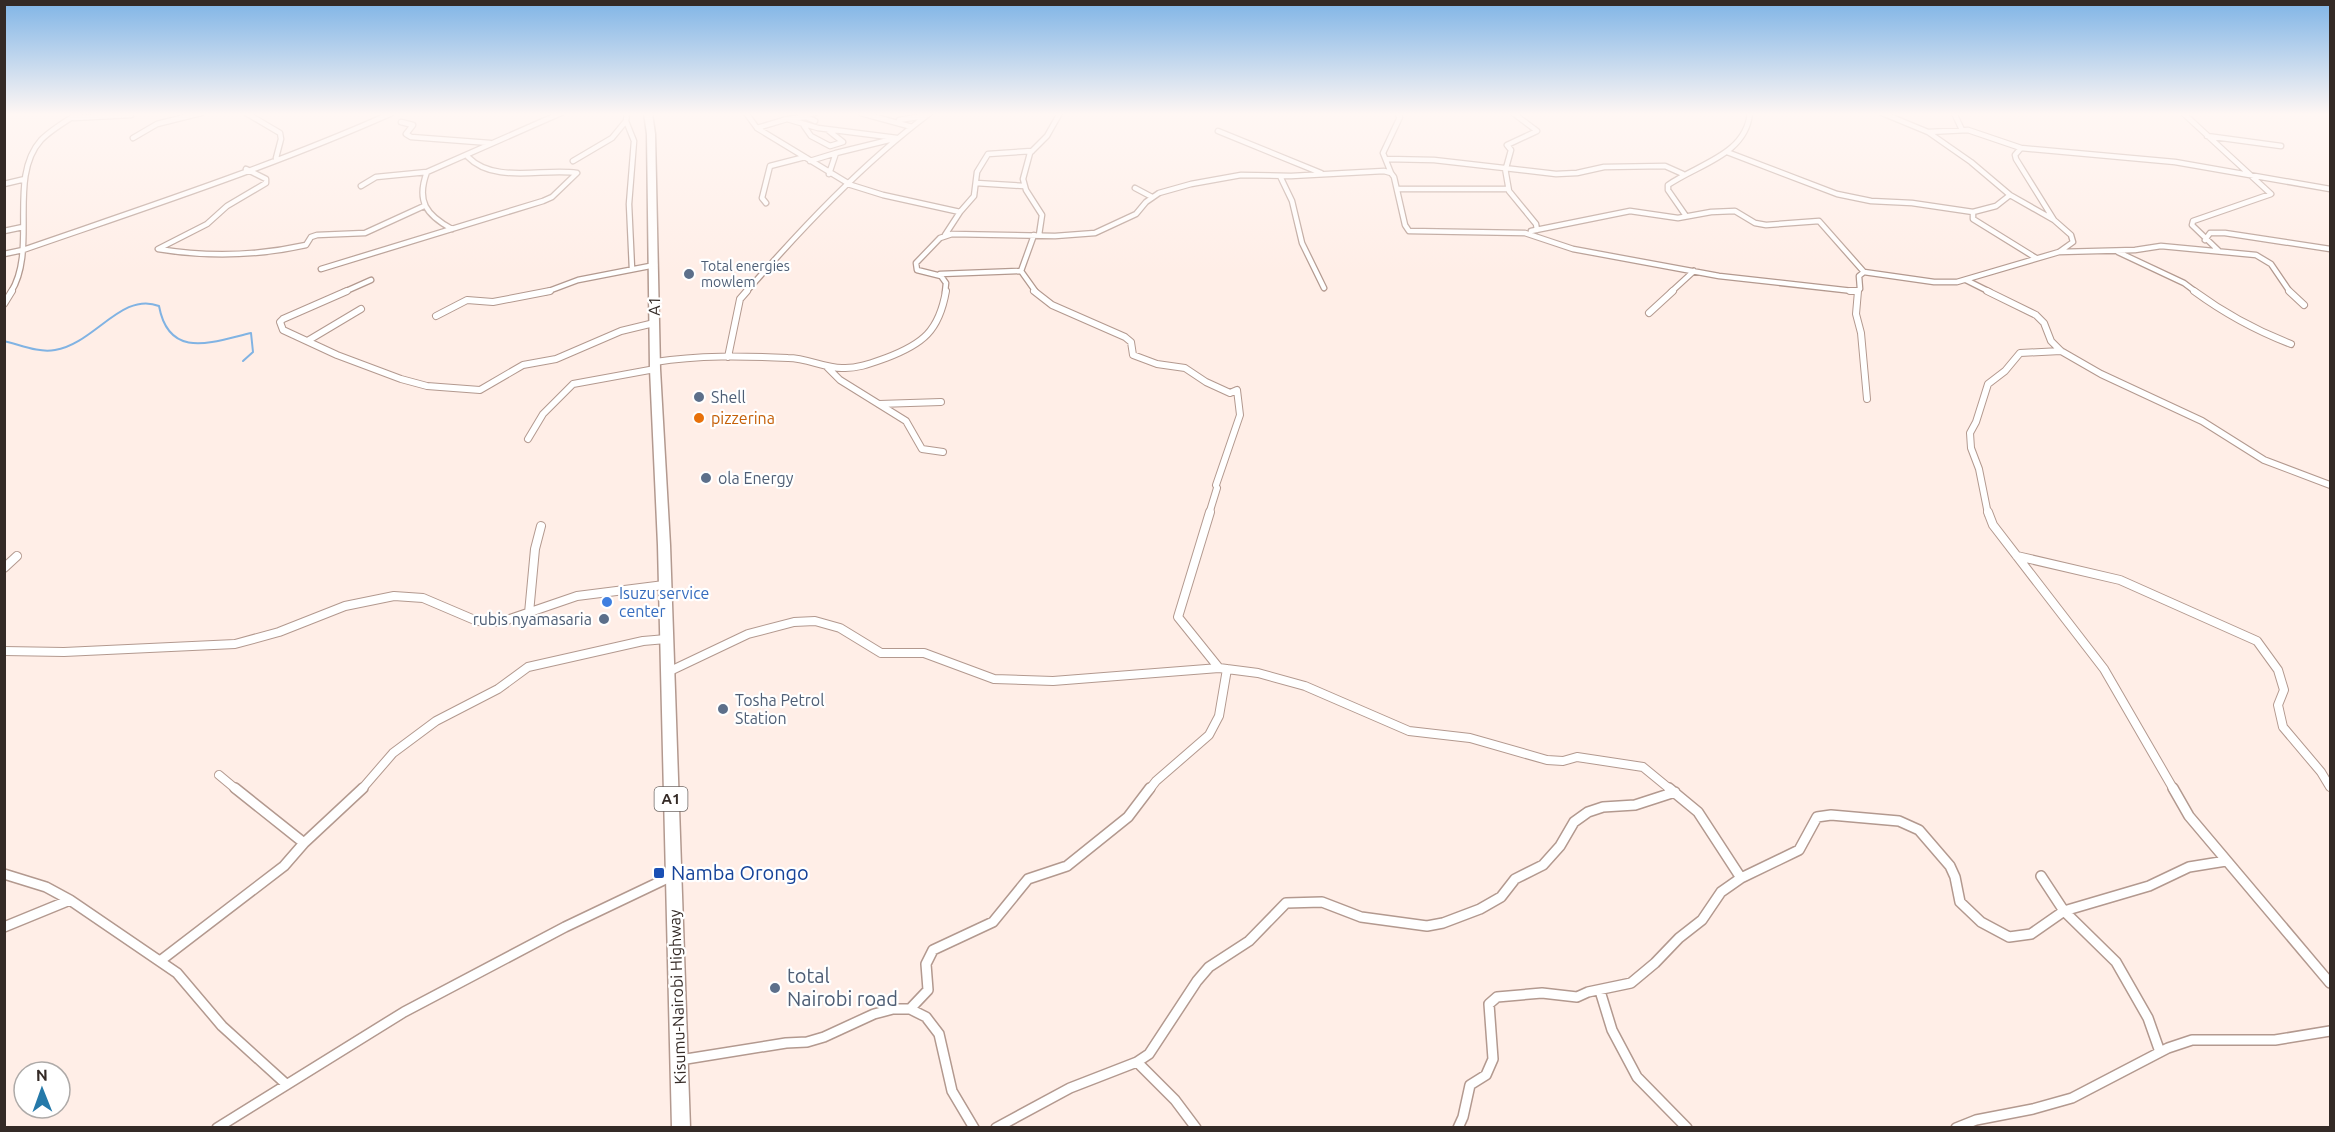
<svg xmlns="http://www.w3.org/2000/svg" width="2335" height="1132" font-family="Ubuntu,sans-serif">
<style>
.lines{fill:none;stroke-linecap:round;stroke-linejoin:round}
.stream{stroke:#81b3e3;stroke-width:2}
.street-far3-casing{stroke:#b3998f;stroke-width:7}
.street-far2-casing{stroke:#b3998f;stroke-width:8}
.street-far1-casing{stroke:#b3998f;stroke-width:10}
.street-casing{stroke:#b3998f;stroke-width:12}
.highway-casing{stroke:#b3998f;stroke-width:3}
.street-far3{stroke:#fff;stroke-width:4.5}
.street-far2{stroke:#fff;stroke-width:6}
.street-far1{stroke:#fff;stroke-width:8}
.street{stroke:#fff;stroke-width:9}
.highway{fill:#fff;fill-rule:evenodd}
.service-dot{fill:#5c6f8a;stroke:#fff;stroke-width:2}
.food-dot{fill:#e8710a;stroke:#fff;stroke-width:2}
.shop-dot{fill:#3f7fe0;stroke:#fff;stroke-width:2}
.transit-dot{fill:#1a4fb4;stroke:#fff;stroke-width:2}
.labels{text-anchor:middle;stroke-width:4.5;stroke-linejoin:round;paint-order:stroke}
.far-service-label{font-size:14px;fill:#4e5e75;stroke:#fff;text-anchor:start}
.shield{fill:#fff;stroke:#716a67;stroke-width:1.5}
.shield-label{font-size:15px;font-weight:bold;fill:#342a26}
.street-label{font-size:16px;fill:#342a26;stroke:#fff}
.service-label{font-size:16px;fill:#4e5e75;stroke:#fff;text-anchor:start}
.food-label{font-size:16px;fill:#c56008;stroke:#fff;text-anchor:start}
.shop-label{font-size:16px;fill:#366cbe;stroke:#fff;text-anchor:start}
.near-transit-label{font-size:20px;fill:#164399;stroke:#fff;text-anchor:start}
.near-service-label{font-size:20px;fill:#4e5e75;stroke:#fff;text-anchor:start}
</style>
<rect width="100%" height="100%" fill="#ffeee7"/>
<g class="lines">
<path class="stream" d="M4 341C21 345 38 353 55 350 94 344 122 291 159 306 169 360 212 342 251 333L253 352 243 361"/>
<defs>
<path id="street-far3" d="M246 113 280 133 281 139 276 158
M627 113 626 121 634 141 629 204 632 269
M746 113 757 128 851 185 883 195 960 212 945 235
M861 113 912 127
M1882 113 1928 132 1971 162 2010 195 2054 220
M1954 113 1962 130
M2183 113 2271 194 2193 221 2192 225 2219 251
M802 115 815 113
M74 118 131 115
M899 120 924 116
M815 121 806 117 787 119 818 128 897 138 836 153 829 174
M401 122 413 125 406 134 411 137 490 143
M804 126 811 136 830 146 843 142 829 131
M757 128 787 119
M1218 131 1321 173
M1928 132 1968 130 2021 148
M2207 136 2281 146
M133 138 157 124 201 113
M1727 152 1837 194 1871 201 1912 203 1973 212
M1386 159 1434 160 1556 174 1577 173 1604 167 1665 166 1683 174
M573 161 612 138 626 121
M810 161 836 153
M1505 168 1509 191 1536 224 1537 230
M1506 168 1511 150 1507 145 1537 131 1513 113
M246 169 266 179V183L227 206 207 224 158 249C207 257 257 256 306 245L311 237 317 235 365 233 424 206
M1391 173 1383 153 1400 117 1397 113
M1280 176 1292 201 1302 243 1324 288
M976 183 1024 186
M4 184 25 179
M361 186 376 177 427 172
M1135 188 1152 197
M1397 189H1508
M2010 195 1996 206 1973 212V219L2036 258
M766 203 762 198 770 166 805 157
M960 212 974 196 977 172 988 154 1032 151
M1686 216 1668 190V185C1698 164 1746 155 1750 113
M452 229C426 215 416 201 427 172L561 113
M4 231 23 227
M1531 231 1630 211 1678 218 1711 212 1735 211 1755 223 1766 225 1819 221 1864 272
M1034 235 1021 271 1036 292
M1039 235 1042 215 1026 190 1023 179 1030 153 1047 136 1060 113
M2205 240 2210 233H2225L2330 249
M2059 252 2135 250 2161 246 2256 255 2271 264 2290 292
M2118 252 2184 283 2196 292
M4 254 23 250C147 207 273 166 392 113
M321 269 543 201 552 197 577 173C543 168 494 184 468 157
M940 274 1021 271
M1966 280 1990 292
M11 292C38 249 7 178 41 140 52 129 66 121 79 113
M344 292 371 280
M546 292 578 280 655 265
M746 292C802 228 862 164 930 113
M945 292 946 283 941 276 917 270 916 263 940 238 952 234 1055 236 1095 233 1136 214 1146 202 1159 193 1191 184 1241 175 1291 176 1384 171 1391 173 1394 177 1405 225 1409 231 1525 233 1573 249 1719 276 1853 291 1860 289 1859 276 1864 272 1934 282H1957L2059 252 2073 242 2071 235 2054 220 2016 159 2015 155 2021 148 2175 162 2330 189
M1671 292 1694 271"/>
<path id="street-far2" d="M347 291 283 319 280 322 283 330 337 355 401 379 427 386 480 390 523 365 556 359 621 331 654 323
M1034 291 1052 305 1125 337 1131 342 1133 355 1157 364 1185 368 1206 382 1230 393 1237 390 1240 415 1216 485
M1850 291H1854
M1858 291 1856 314 1861 333 1867 399
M1987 291 2036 315 2044 323 2051 341 2061 351 2101 374 2202 421 2264 460 2330 485
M2194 291C2224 313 2257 331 2291 344
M2289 291 2304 305
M4 304 12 291
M1649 313 1673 291
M436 316 467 300 493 302 550 291
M309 340 361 309
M728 357 740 299 747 291
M655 362C699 355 743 356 788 358 807 358 824 368 842 368 857 369 872 363 886 358 923 344 939 331 946 291
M827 367 840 380 906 421 922 449 943 452
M879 404 941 402
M528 439 543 414 573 384 655 369
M1209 514 1217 488
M1988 514 1979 469 1971 448 1970 433 1976 422 1988 384 2005 371 2020 353 2061 351"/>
<path id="street-far1" d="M1210 512 1178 617 1219 668
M1988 512 1993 525 2104 669 2174 790
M2017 556 2120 580 2257 641 2278 670 2284 690 2278 705 2283 727 2321 772 2330 787
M4 568 17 556
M529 613 535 549 541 526
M4 651 64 652 235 644 279 632 345 606 394 596 423 598 477 621 501 622 577 596 664 585
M668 672 748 634 794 622 815 621 840 628 881 653H924L994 679 1053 681 1219 668 1258 673 1305 686 1409 731 1470 738 1547 760 1563 761 1577 757 1643 767 1671 790
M219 775 237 790
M361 790 393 753 436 721 498 689 528 667 643 641 666 639
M1149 790 1156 781 1209 735 1219 716 1227 669"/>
<path id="street" d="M235 788 304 843
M1669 788 1698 812 1741 878
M2173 788 2189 816 2330 983
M4 874 46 887 70 900 177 973 222 1026 286 1084
M2041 876 2064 911 2116 962 2148 1018 2160 1052
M4 927 70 900
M160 961 284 866 304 843 363 788
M1600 991 1612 1030 1637 1077 1687 1128
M910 1009 928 990 926 964 933 950 993 922 1028 879 1067 866 1128 817 1150 788
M680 1060 786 1043 807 1042 824 1037 874 1014 893 1009H910L926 1017 939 1034 952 1091 974 1128
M1137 1062 1175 1100 1196 1128
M217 1128 404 1012 565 927 672 876
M996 1128 1070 1088 1137 1062 1149 1054 1197 981 1209 967 1249 941 1286 903 1322 902 1361 917 1427 926 1443 923 1480 909 1501 897 1515 879 1543 865 1560 846 1574 822 1588 812 1603 807 1635 805 1675 792
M1458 1128 1463 1117 1470 1085 1486 1075 1493 1059 1489 1004 1497 997 1542 993 1577 997 1588 992 1631 983 1655 963 1679 938 1702 920 1721 892 1741 878 1799 850 1817 817 1831 815 1899 821 1919 830 1950 866 1955 877 1960 902 1981 922 2009 937 2031 934 2064 911 2149 886 2189 867 2226 861
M1956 1128 1976 1120 2033 1109 2072 1098 2168 1048 2192 1040H2275L2330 1031"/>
<path id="highway" d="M644 113H652L655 134 660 369 670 545 690 1128H672L658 545 650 369 647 134Z"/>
</defs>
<use href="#street-far3" class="street-far3-casing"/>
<use href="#street-far2" class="street-far2-casing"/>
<use href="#street-far1" class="street-far1-casing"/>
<use href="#street" class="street-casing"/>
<use href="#highway" class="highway-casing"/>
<use href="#street-far3" class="street-far3"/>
<use href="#street-far2" class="street-far2"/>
<use href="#street-far1" class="street-far1"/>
<use href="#street" class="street"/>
<use href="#highway" class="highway"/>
</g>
<linearGradient id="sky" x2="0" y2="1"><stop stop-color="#7fb4e6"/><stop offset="0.42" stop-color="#fff7f4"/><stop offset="1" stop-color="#fff7f4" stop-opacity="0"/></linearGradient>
<rect width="2335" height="272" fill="url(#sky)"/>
<g class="service-dot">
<circle cx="689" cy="274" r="6"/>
<circle cx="699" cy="397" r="6"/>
<circle cx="706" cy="478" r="6"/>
<circle cx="604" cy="619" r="6"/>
<circle cx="723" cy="709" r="6"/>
<circle cx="775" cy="988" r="6"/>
</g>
<circle class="food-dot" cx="699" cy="418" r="6"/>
<circle class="shop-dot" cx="607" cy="602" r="6"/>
<rect class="transit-dot" x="653" y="867" width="12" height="12" rx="3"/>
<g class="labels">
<g class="far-service-label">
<text x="701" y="271">Total energies<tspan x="701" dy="16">mowlem</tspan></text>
</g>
<rect class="shield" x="654.5" y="787" width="33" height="24" rx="4.5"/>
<g class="shield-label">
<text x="671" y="804">A1</text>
</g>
<g class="street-label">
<text transform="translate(654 306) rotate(-89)" y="6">A1</text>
<text transform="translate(677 997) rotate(-92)" y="6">Kisumu-Nairobi Highway</text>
</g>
<g class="service-label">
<text x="711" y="403">Shell</text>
<text x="718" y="484">ola Energy</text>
<text x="592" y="625" text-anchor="end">rubis nyamasaria</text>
<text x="735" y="706">Tosha Petrol<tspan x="735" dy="18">Station</tspan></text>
</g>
<g class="food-label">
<text x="711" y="424">pizzerina</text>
</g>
<g class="shop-label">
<text x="619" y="599">Isuzu service<tspan x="619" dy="18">center</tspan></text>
</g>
<g class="near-transit-label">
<text x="671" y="880">Namba Orongo</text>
</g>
<g class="near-service-label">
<text x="787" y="983">total<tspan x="787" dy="23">Nairobi road</tspan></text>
</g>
</g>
<rect width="2335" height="1132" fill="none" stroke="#342a26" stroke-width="12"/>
<g transform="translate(42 1090) rotate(359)"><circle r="28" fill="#ffffff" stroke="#aeaaa8" stroke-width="1.5"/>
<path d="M0-4.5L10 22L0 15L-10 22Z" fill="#2579a9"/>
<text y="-9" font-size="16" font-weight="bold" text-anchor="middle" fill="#342a26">N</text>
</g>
</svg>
